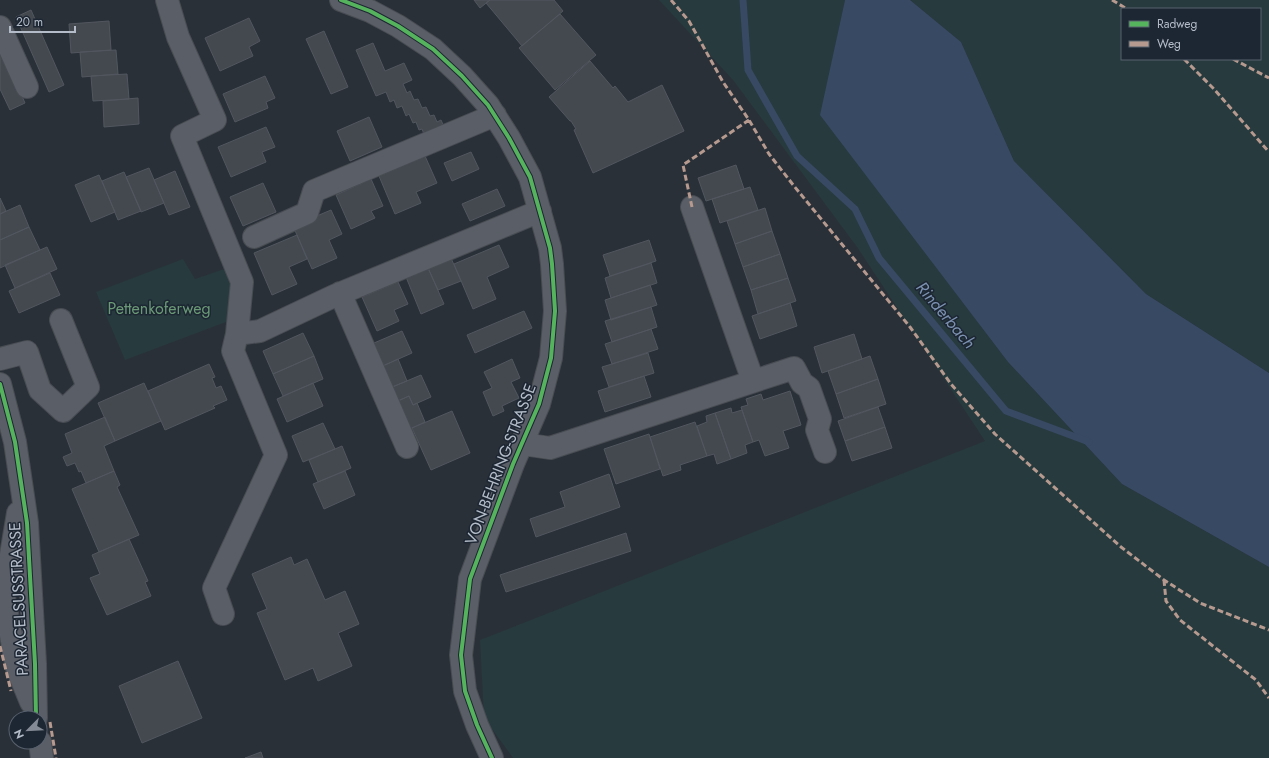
<svg xmlns="http://www.w3.org/2000/svg" width="1269" height="758" font-family="Jost,sans-serif">
<style>
.green{fill:#273a3e;fill-rule:evenodd}
.water{fill:#384963}
.lines{fill:none;stroke-linecap:round;stroke-linejoin:round}
.stream{stroke:#384963;stroke-width:7}
.building{fill:#444950;stroke:#52575f}
.minor-casing{stroke:#484c53;stroke-width:24}
.minor{stroke:#5a5e66;stroke-width:22}
.quiet{stroke:#b69a8f;stroke-width:3;stroke-dasharray:6 3;stroke-linecap:butt}
.cycleway-casing{stroke:#1d2633;stroke-width:6}
.cycleway{stroke:#56b35d;stroke-width:4}
.labels{text-anchor:middle;stroke-width:3;stroke-linejoin:round;paint-order:stroke}
.park-label{font-size:16px;fill:#6b9a76;stroke:#1d2633}
.street-label{font-size:16px;fill:#b4bcc9;stroke:#1d2633}
.water-label{font-size:17px;font-style:italic;fill:#7c92b1;stroke:#1d2633}
</style>
<rect width="100%" height="100%" fill="#2a3038"/>
<path class="green" d="M659 0H845L821 115 1008 362 1122 484 1269 567V758H513L484 718 480 640 985 441 857 247 733 80Z
M910 0H1269V373L1146 294 1014 161 961 42ZM1122 9H1260V59H1122Z
M183 259 195 279 230 267 236 284 226 322 125 360 96 292Z"/>
<path class="water" d="M845 0H910L961 42 1014 161 1146 294 1269 373V567L1122 484 1008 362 820 115Z"/>
<g class="lines">
<path class="stream" d="M743 0 748 70 797 156 855 209 879 258 1006 411 1089 442"/>
</g>
<path class="building" d="M474 0H490L480 8Z
M490 0H554L563 11 522 46 486 3Z
M31 10 64 85 49 92 16 17Z
M560 14 596 55 555 90 519 48Z
M249 18 260 41 249 47 253 56 220 71 205 38Z
M109 21 111 50 71 53 69 24Z
M324 31 348 87 331 94 306 39Z
M373 43 385 71 404 63 412 80 403 84 407 93 410 91 414 100 418 99 422 108 426 107 430 116 434 115 437 122 441 120 446 131 426 139 422 129 419 130 416 122 413 123 409 114 406 116 402 106 397 108 394 100 390 102 386 92 376 96 356 50Z
M0 46 25 103 10 110 0 89Z
M116 50 118 74 82 77 80 52Z
M590 61 613 88 615 86 628 102 662 85 684 131 593 173 574 130 576 129 571 121H570L549 97Z
M127 74 129 99 93 101 91 76Z
M265 76 275 98 266 102 268 108 235 122 223 94Z
M138 98 139 124 104 127 103 101Z
M369 117 382 147 350 161 337 131Z
M266 127 275 147 262 152 266 162 231 177 218 147Z
M471 152 479 169 452 181 444 163Z
M425 156 437 183 416 192 421 203 395 214 379 176Z
M736 165 744 189 706 201 698 178Z
M149 168 164 203 141 212 126 177Z
M175 171 190 207 169 215 154 180Z
M124 172 141 211 118 220 102 181Z
M99 175 115 212 91 222 75 185Z
M371 179 383 206 371 211 375 218 351 229 336 195Z
M263 183 276 212 243 226 230 197Z
M750 187 758 210 720 223 712 199Z
M497 189 505 206 470 221 462 204Z
M0 198 6 211 0 214Z
M20 205 29 227 0 240V214Z
M765 208 772 231 735 244 727 221Z
M331 210 342 234 329 240 337 258 312 269 293 226Z
M29 227 40 250 0 268V240Z
M772 231 780 254 743 267 735 244Z
M297 235 307 259 289 267 297 284 272 295 254 253Z
M649 240 656 261 610 276 603 255Z
M499 245 509 267 487 277 496 299 473 309 454 264Z
M47 247 57 269 15 288 5 265Z
M780 254 788 278 751 290 743 267Z
M451 258 461 281 438 290 428 268Z
M651 263 657 283 611 298 605 278Z
M428 268 444 304 421 314 406 277Z
M50 273 60 295 19 313 9 291Z
M788 278 796 301 758 314 751 290Z
M398 282 408 304 394 310 399 321 377 331 362 297Z
M650 285 657 305 611 320 605 300Z
M790 303 797 326 760 339 752 316Z
M651 307 657 327 612 342 605 321Z
M524 311 532 328 475 353 467 335Z
M651 329 658 349 612 364 605 344Z
M402 331 412 353 376 369 367 346Z
M303 333 314 356 273 374 263 351Z
M854 334 862 359 822 373 814 347Z
M648 353 654 373 609 387 602 367Z
M314 356 323 379 283 396 273 374Z
M870 356 878 379 836 394 828 371Z
M398 359 407 381 385 390 376 369Z
M512 359 520 378 511 382 519 398 502 406 504 411 493 416 483 392 492 388 484 372Z
M209 364 215 377 212 378 216 388 221 386 227 400 213 406 215 408 165 430 148 391Z
M421 375 431 397 413 405 409 396 391 404 385 390Z
M644 376 651 397 605 412 598 391Z
M878 379 886 404 844 418 836 394Z
M144 383 161 421 115 441 98 403Z
M313 383 323 406 287 422 277 399Z
M790 391 801 425 783 431 789 448 765 456 759 440 753 442 741 407 748 405 746 399 761 394 763 400Z
M409 396 413 405 417 403 425 422 403 432 391 404Z
M878 407 885 427 845 441 838 421Z
M731 408 732 413 742 410 753 442 745 445 747 453 731 459 715 413Z
M452 411 470 453 431 470 412 428Z
M715 413 731 459 717 464 714 454 707 456 697 426 707 422 706 416Z
M105 417 115 441 104 446 114 471 86 483 81 471 79 472 75 463 67 466 63 457 72 453 65 434Z
M695 422 707 456 680 465 681 470 663 476 650 437Z
M323 423 335 449 303 462 292 436Z
M885 427 892 448 852 461 845 441Z
M649 434 660 469 616 484 604 449Z
M342 446 351 468 318 482 309 460Z
M114 471 120 485 117 487 139 535 99 552 72 489Z
M345 471 355 495 324 509 313 484Z
M609 474 620 507 536 537 530 519 565 507 560 492Z
M626 533 631 551 506 592 500 575Z
M129 539 148 581 145 582 151 596 107 615 90 578 100 574 92 555Z
M291 557 294 565 307 559 325 600 345 591 359 624 338 633 352 666 318 681 313 668 285 680 257 613 267 609 252 574Z
M178 661 202 718 142 743 119 686Z
M261 752 263 758H245Z"/>
<g class="lines">
<defs>
<path id="minor" d="M167 0 178 37 215 120 182 136 242 282 237 334 233 351 276 455 214 588 223 614
M341 0 370 11 398 26 433 49 462 76 488 105 509 138 530 177 550 248 552 264 555 311 551 358 539 404 513 464 470 579 461 655 465 691 477 725 492 758
M0 27 27 87
M692 207 753 381
M254 237 307 213 314 191 495 115
M340 293 407 447
M237 334 260 331 334 296 540 211
M0 359 27 352 40 390 63 411 88 387 61 320
M0 384 15 442 27 523 35 664 36 718
M523 444 550 448 794 368 802 383 809 388 820 419 817 430 825 452
M18 513 4 597 17 668 31 702
M40 742 42 758"/>
</defs>
<use href="#minor" class="minor-casing"/>
<use href="#minor" class="minor"/>
<path class="quiet" d="M671 0 689 21 723 82 749 120 769 154 794 186 910 327 951 384 995 434 1121 547 1164 580 1200 603 1269 630
M1112 0 1127 9
M1184 59 1214 89 1269 152
M1233 59 1269 78
M692 207 683 165 749 120
M1164 580 1166 601 1180 620 1256 680 1269 698
M0 646 11 691
M50 722 56 758"/>
<defs>
<path id="cycleway" d="M341 0 370 11 398 26 433 49 462 76 488 105 509 138 530 177 550 248 552 264 555 311 551 358 539 404 513 464 470 579 461 655 465 691 477 725 492 758
M0 384 15 442 27 523 35 664 36 718"/>
</defs>
<use href="#cycleway" class="cycleway-casing"/>
<use href="#cycleway" class="cycleway"/>
</g>
<g class="labels">
<g class="park-label">
<text x="159" y="314">Pettenkoferweg</text>
</g>
<g class="street-label">
<text transform="translate(500 464) rotate(-69)" y="6">VON-BEHRING-STRASSE</text>
<text transform="translate(18 599) rotate(-93)" y="6">PARACELSUSSTRASSE</text>
</g>
<g class="water-label">
<text transform="translate(946 315) rotate(50)" y="6">Rinderbach</text>
</g>
</g>
<rect x="1121" y="8" width="140" height="52" fill="#1d2633" stroke="#59626f"/>
<rect x="1129" y="21" width="20" height="6" fill="#56b35d" stroke="#59626f"/>
<text x="1157" y="28" font-size="12" fill="#b4bcc9">Radweg</text>
<rect x="1129" y="41" width="20" height="6" fill="#b69a8f" stroke="#59626f"/>
<text x="1157" y="48" font-size="12" fill="#b4bcc9">Weg</text>
<g transform="translate(28 730) rotate(246)"><circle r="19" fill="#1d2633" stroke="#59626f"/>
<path d="M0-3L7 15L0 10L-7 15Z" fill="#848b96"/>
<text y="-6" font-size="11" font-weight="bold" text-anchor="middle" fill="#b4bcc9">N</text>
</g>
<path d="M10 26v6h65v-6" fill="none" stroke="#b4bcc9" stroke-width="2"/>
<text x="16" y="26" font-size="12" fill="#b4bcc9" stroke="#1d2633" stroke-width="3" paint-order="stroke">20 m</text>
</svg>
